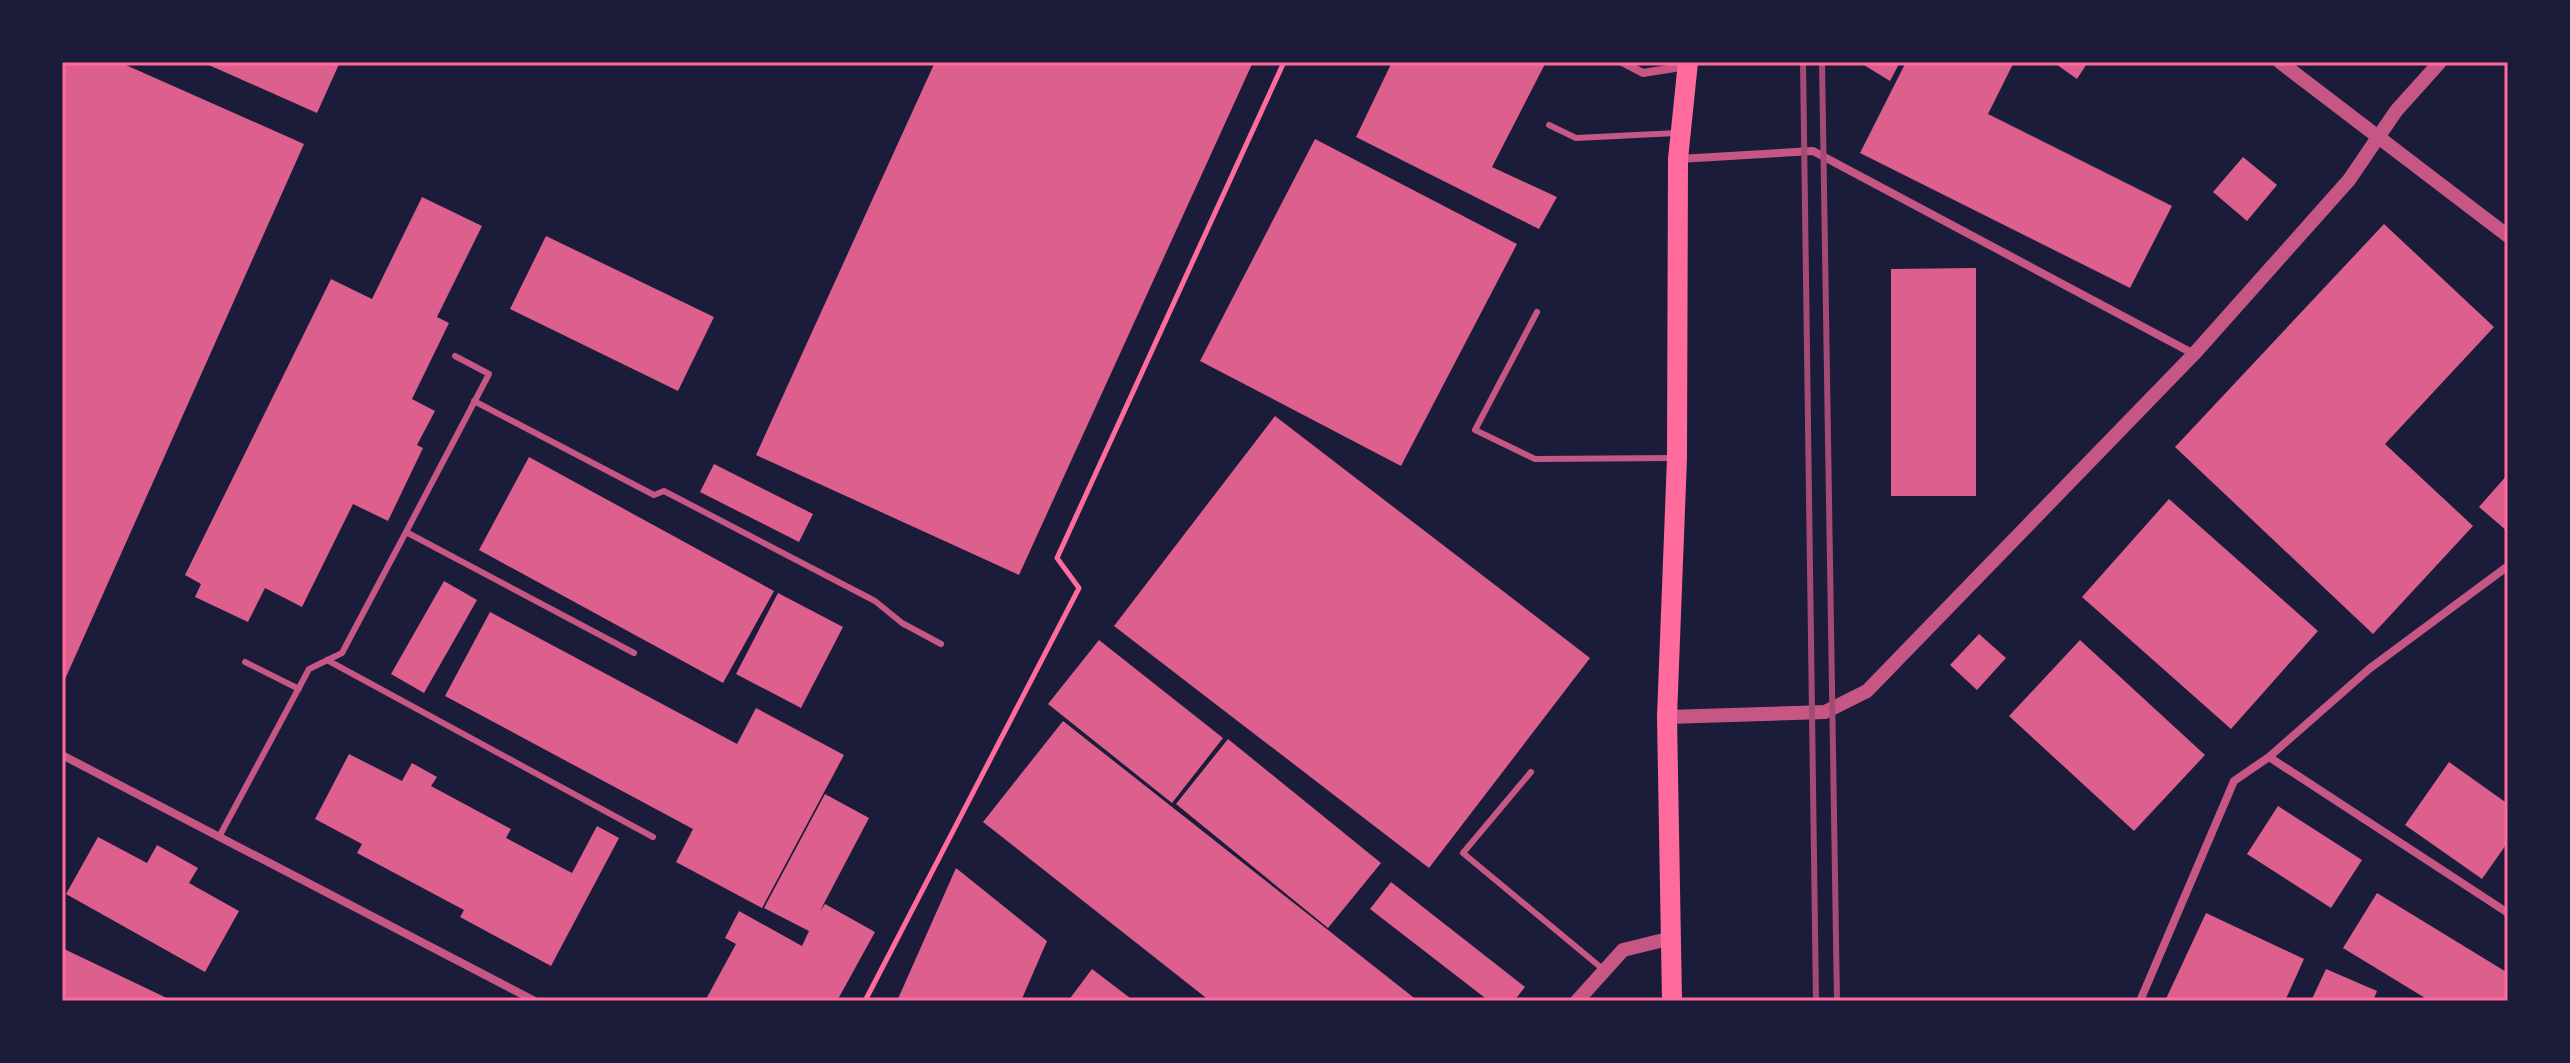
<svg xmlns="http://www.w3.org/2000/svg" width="2570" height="1063" font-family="'Noto Serif',serif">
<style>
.building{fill:#dd5f8e}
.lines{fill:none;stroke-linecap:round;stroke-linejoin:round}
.path{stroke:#ff6b9d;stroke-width:5}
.service{stroke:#c65784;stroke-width:6}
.minor{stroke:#c65784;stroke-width:8}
.tertiary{stroke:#c65784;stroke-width:14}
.primary{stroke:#ff6b9d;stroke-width:20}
.rail{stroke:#a44b75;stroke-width:6}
.neatline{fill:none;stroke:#ff6b9d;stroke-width:3}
</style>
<rect width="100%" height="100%" fill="#1b1b3a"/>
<path class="building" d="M62 62H119L304 144 62 686Z
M202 62H340L317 113Z
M935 62H1253L1019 575 756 455Z
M1392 62H1546L1492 167 1557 197 1539 229 1356 137Z
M1859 62H1900L1890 81Z
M1906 62H2014L1988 114 2172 206 2130 288 1860 153Z
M2053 62H2088L2077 79Z
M1315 139 1517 244 1401 466 1200 361Z
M2243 157 2277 185 2247 221 2213 192Z
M422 197 482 226 437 317 449 323 412 399 435 411 417 445 423 448 388 521 353 504 302 607 265 588 248 622 195 597 201 584 185 575 331 279 372 299Z
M2384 224 2494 327 2385 444 2473 526 2373 634 2175 447Z
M546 236 714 317 678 391 510 309Z
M1976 268V496H1891V269Z
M1275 416 1590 658 1429 868 1114 626Z
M529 457 774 591 723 683 479 550Z
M714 464 813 514 799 542 700 492Z
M2508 474V530L2507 531 2479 507Z
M2169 499 2318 631 2231 729 2082 597Z
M444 581 477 600 424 693 391 674Z
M778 593 843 627 801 708 736 674Z
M490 612 737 744 756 708 844 755 762 908 676 862 693 829 445 696Z
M1979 634 2006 658 1977 690 1950 665Z
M1099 640 1223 738 1172 803 1048 704Z
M2080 640 2205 755 2134 831 2009 716Z
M1063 721 1418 1001H1210L983 822Z
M1228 739 1381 863 1328 928 1176 804Z
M349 754 402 781 412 763 437 777 431 786 511 829 506 838 572 873 597 826 619 838 551 966 460 917 464 910 357 853 362 844 315 819Z
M2449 762 2508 804V842L2482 879 2405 825Z
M825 794 869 818 820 911 825 904 875 932 837 1001H705L736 944 725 938 739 911 802 946 809 931 764 908Z
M2278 806 2362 860 2331 908 2247 854Z
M98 837 147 863 157 845 198 868 189 883 239 911 205 972 66 894Z
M956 868 1047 941 1021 1001H897Z
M1391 882 1525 987 1514 1001H1489L1370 909Z
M2377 893 2508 973V1001H2430L2343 948Z
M2206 913 2304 959 2285 1001H2165Z
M62 948 173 1001H62Z
M1092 969 1134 1001H1068Z
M2326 969 2377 991 2373 1001H2311Z"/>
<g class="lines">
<path class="path" d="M865 1001 1079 588 1057 558 1284 62"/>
<path class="service" d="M1549 125 1576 138 1677 133
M1537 312 1475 430 1535 459 1674 458
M474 401 654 495 664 491 875 601 902 623 941 644
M406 532 489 374 455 356
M327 660 653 837
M245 662 299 689
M1531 772 1463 853 1604 970
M219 837 309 669 342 653 406 532 634 653"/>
<path class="minor" d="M1622 62 1643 73 1687 66
M1679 159 1813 151 2194 354
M62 755 535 1001
M2269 757 2508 913
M2140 1001 2234 781 2269 757 2369 669 2508 566"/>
<path class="tertiary" d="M2280 62 2508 236
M1667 717 1825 712 1867 691 2194 354 2349 180 2396 111 2440 62
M1577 1001 1623 950 1672 938"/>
<path class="primary" d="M1672 1001 1667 717 1677 458 1678 159 1688 62"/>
<path class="rail" d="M1803 62 1816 1001
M1822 62 1837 1001"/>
</g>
<rect width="2570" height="1063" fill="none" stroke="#1b1b3a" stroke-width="128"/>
<rect x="64" y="64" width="2442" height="935" class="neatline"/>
</svg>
